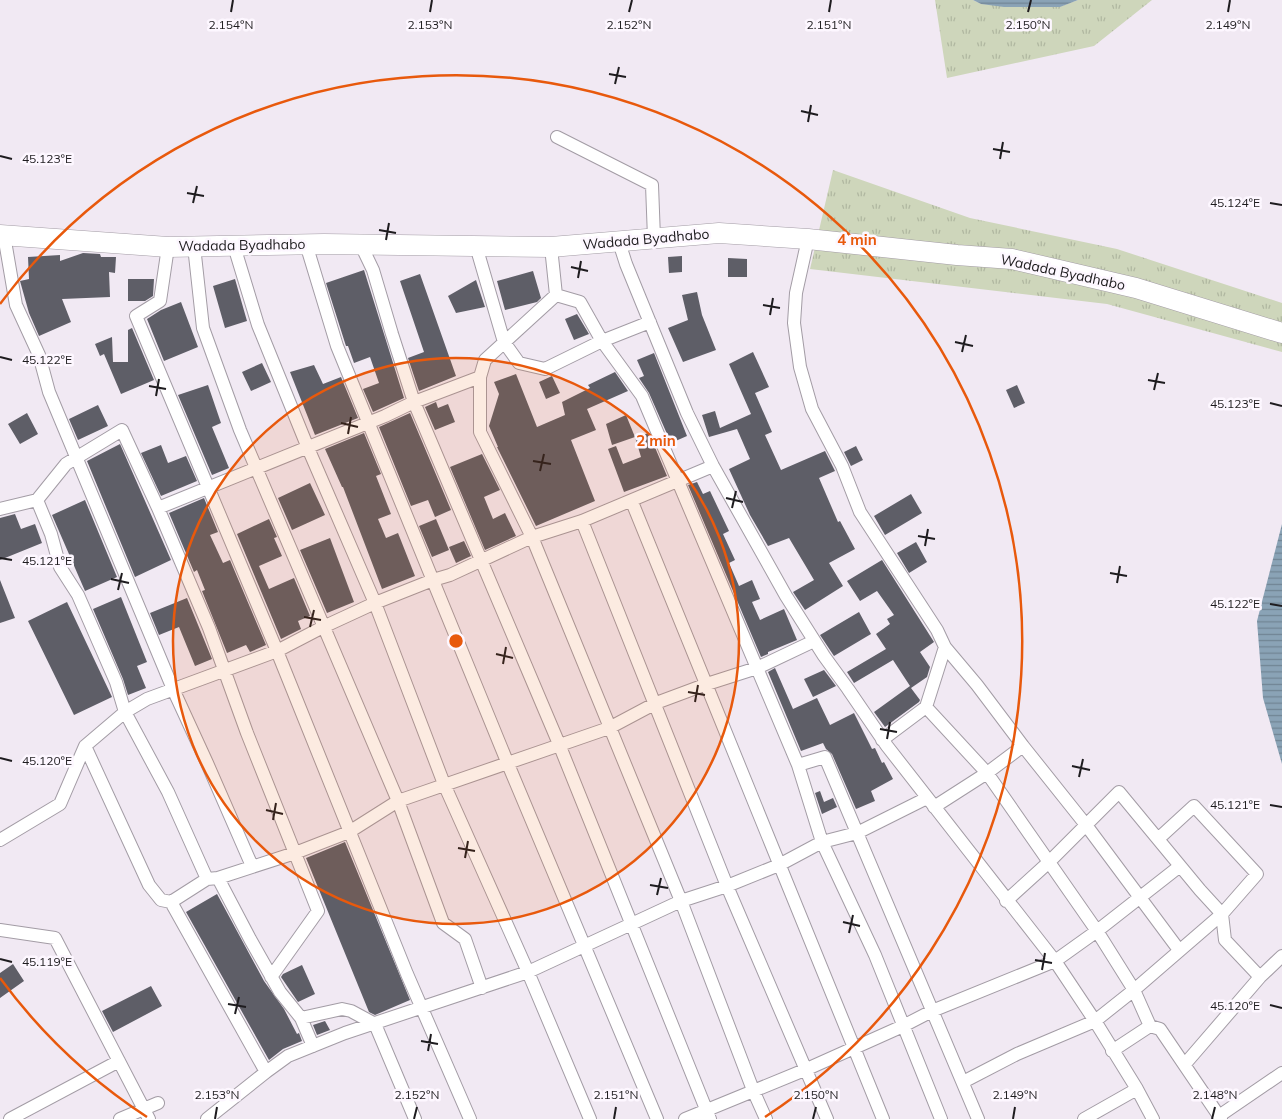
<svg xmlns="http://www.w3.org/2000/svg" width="1282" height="1119" font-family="Mulish,sans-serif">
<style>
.grass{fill:url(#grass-tufts)}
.water{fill:url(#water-rules)}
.building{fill:#5e5e67}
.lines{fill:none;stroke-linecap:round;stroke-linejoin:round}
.minor-casing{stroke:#a39ca5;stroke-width:14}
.primary-casing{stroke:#a39ca5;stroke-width:21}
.minor{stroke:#fff;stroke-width:12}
.primary{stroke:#fff;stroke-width:20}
.ticks{fill:none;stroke:#1e1c1f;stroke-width:2}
.ring{fill:none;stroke:#e8590c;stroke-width:2.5}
.labels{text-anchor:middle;stroke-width:5;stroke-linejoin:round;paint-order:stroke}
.street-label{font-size:14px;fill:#1e1c1f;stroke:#fdf7ff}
.ticks-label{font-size:12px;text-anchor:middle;fill:#1e1c1f;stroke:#fdf7ff;stroke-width:5;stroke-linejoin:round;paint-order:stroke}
.centre{fill:#e8590c;stroke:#fdf7ff;stroke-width:2.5}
.ring-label{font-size:15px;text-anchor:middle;font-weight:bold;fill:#e8590c;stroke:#fdf7ff;stroke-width:5;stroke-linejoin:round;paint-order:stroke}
</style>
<defs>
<pattern id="grass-tufts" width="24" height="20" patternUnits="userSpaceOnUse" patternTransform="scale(1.25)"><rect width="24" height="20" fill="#ced6bb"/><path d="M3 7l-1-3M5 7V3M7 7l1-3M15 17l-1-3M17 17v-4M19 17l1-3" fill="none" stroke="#b0b7a0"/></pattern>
<pattern id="water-rules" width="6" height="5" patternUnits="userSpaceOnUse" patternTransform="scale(1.25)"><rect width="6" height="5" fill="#8aa3b6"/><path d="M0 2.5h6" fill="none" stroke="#708493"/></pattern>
</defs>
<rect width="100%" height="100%" fill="#f1e9f3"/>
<path class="grass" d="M935 0H973L981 4 1059 7 1078 0H1152L1094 46 947 78Z
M833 170 970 218 1117 249 1282 303V352L1107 304 810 269Z"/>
<path class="water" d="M973 0H1078L1060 7H1004L981 4Z
M1282 524V764L1263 698 1257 621Z"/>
<path class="building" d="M83 253 100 254 101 257H116L115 273 109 272 110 297 62 299 71 322 39 336 29 313 20 281 29 279 28 257 60 255V261Z
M682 256V272L669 273 668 257Z
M728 258 747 259V277H728Z
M364 270 404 398 373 412 363 389 379 383 370 357 354 363 348 346H346L345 343 326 283Z
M533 271 541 298 537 302 505 310 497 281Z
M420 274 456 376 419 391 408 358 424 352 400 281Z
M128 279H154L153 296 145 301H128Z
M235 279 247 321 225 328 213 286Z
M476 280 485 307 456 313 448 296Z
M697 292 702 315 716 350 683 362 668 328 688 320 682 295Z
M181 302 198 347 164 361 147 319 161 310Z
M577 314 589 334 574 340 565 319Z
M132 328 154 380 121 394 104 354 100 356 95 344 112 337 113 362H128V330Z
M753 352 769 387 755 393 772 432 765 435 781 470 825 451 835 471 819 478 838 522 840 521 855 549 829 563 843 586 805 610 793 592 814 580 789 538 768 546 750 515 729 469 750 459 737 429 709 437 702 415 715 411 720 428 751 414 729 364Z
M654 353 687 436 671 443 649 393 639 378 644 376 637 360Z
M262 363 271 382 251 391 242 372Z
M314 365 323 384 341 377 358 418 315 435 290 372Z
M615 372 628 391 587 409 596 430 571 440 595 501 536 526 497 447H498L489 426 499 394 494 382 516 374 537 427 565 415 562 402 590 388 588 385Z
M552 376 560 393 546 399 539 382Z
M208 385 221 423 212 427 229 468 212 475 178 395Z
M1017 385 1025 403 1014 408 1006 390Z
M436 402 438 408 448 404 455 422 435 430 425 407Z
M98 405 108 426 78 440 69 419Z
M27 413 38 434 20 444 8 424Z
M410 413 451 510 435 517 428 500 411 506 379 427Z
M626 415 635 437 612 445 606 424Z
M364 433 381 474 376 476 391 514 378 519 386 538 398 533 415 576 382 589 343 487H342L325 449Z
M649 433 667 476 624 492 608 449 616 446 623 464 641 457 635 437Z
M120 444 171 560 135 577 87 461Z
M161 445 168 463 186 456 197 481 161 496 141 453Z
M856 446 863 460 851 466 844 452Z
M482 454 500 490 484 497 493 519 505 513 516 536 485 550 450 467Z
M697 482 703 494 710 491 729 531 723 534 735 560 729 563 739 586 752 580 760 599 752 602 760 620 784 609 797 640 768 652V654L761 657 688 485Z
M310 483 325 515 292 530 278 498Z
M911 494 922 513 885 535 874 516Z
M204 498 218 532 210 535 223 563 230 560 266 645 250 652 246 645 227 653 202 591 205 590 197 570 194 572 169 513Z
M85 500 117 577 85 591 52 515Z
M15 514 21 529 35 524 42 543 0 560V518Z
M269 519 277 537 274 538 282 556 259 566 269 589 294 578 310 616 298 621 301 629 281 639 237 534Z
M436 519 449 550 432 557 419 526Z
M330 538 354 602 327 613 300 550Z
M464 541 471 556 456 563 449 547Z
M916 542 927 562 909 573 897 553Z
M882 560 934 642 920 652 930 667 927 677 911 688 920 700 919 702 885 727 874 712 910 686 893 660 854 683 847 672 886 649 876 634 890 624 887 619 894 615 877 591 860 601 847 581Z
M0 580 15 618 0 623Z
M121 597 147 662 137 666 146 688 128 695 123 679 93 609Z
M187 598 212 659 195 666 179 627 159 635 150 613Z
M67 602 112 697 74 715 28 621Z
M859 612 871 634 834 656 820 635Z
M775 668 793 709 817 698 830 725 854 713 872 749 875 748 882 763 884 762 893 779 871 791 875 801 856 809 832 754 826 749 823 743 801 751 768 672Z
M824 670 836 686 813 697 804 679Z
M820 791 824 802 833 798 837 807 822 814 815 793Z
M345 842 410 1000 375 1015 369 1012 306 858Z
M217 894 264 981 284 1009 297 1034 299 1033 302 1041 283 1049 269 1060 186 912Z
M13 964 24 981 0 998V973Z
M302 965 315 994 298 1002 281 977 283 974Z
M151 986 162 1006 113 1032 102 1011Z
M325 1021 330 1030 317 1035 313 1025Z"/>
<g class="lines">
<defs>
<path id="minor" d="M557 137 652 185 654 238
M4 235 16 305 39 355 49 392 173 689 207 763 252 866
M808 239 796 293 794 323 800 367 812 409 842 466 860 512 937 630 945 647 977 685 1023 746 1086 825 1179 950
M619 242 626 264 687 413 713 466 786 596 824 656 848 689 887 746 1055 961 1095 1021 1137 1089 1153 1119
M306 244 337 346 508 764 657 1119
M361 245 373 270 392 334 414 402 559 744 710 1119
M194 246 203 328 240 430 398 801 443 923 465 939 482 988
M234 246 258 325 308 448 375 603 444 784 528 972 590 1119
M476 246 504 342 519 363 545 369 602 341 650 322
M168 247 160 301 136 316 277 651 407 974 470 1119
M551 247 556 295 485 360 480 377V432L532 537 681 901 753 1090 766 1119
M556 295 580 302 602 341 642 396 798 765 822 842 875 955 941 1119
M37 500 51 534 60 567 78 595 116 682 125 712 168 792 207 879
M632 502 883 1119
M158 508 385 416 414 402 480 377
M0 509 37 500 66 464 122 430 158 508 209 628 247 733 318 911 271 977
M582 521 727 886 827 1119
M926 707 987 773 1097 931 1134 990 1150 1026
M882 740 926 707 945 647
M85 746 149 885 161 900 171 902 207 879 218 878 295 853 349 832 398 801 609 728 656 703 707 684 757 668 814 641
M798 765 825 757 978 1119
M934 807 987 773 1023 746
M0 840 60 804 85 746 125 712 147 699 277 651 323 627 375 603 433 580 450 575 532 537 582 521 713 466
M218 878 250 939 280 992 301 1018 313 1046
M1006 901 1049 862 1119 792 1200 890 1222 914 1225 940 1260 977
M171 902 266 1072
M0 930 55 938 149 1119
M301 1018 342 1009 351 1011 375 1024 415 1119
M1112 1051 1150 1026 1160 1029 1221 1119
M1185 1064 1260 977 1282 956
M963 1082 1017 1054 1095 1021 1134 990 1222 914 1257 874 1194 806 1158 839
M1219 1116 1282 1073
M10 1119 119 1061
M120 1119 158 1103
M207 1119 266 1072 288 1056 345 1033 528 972 681 901 727 886 779 865 822 842 857 833 927 798
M685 1119 807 1069 903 1026 932 1011 1055 961 1097 931 1180 866
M1084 1119 1137 1089"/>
<path id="primary" d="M0 235 168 247 324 244 551 247 719 233 808 239 957 255 1012 259 1136 288 1282 333"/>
</defs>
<use href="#minor" class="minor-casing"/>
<use href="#primary" class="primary-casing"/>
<use href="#minor" class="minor"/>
<use href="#primary" class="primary"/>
</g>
<path class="ticks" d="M231 12 233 0M430 12 432 0M629 12 632 0M829 12 831 0M1028 12 1031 0M1228 12 1230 0M609 74 626 77M615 84 619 67M801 111 818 115M808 122 811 105M993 149 1010 152M0 156 12 159M1000 159 1003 142M187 193 204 196M193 203 197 186M1270 203 1282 205M379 230 396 233M386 240 389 223M571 267 588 271M578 278 581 261M763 305 780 308M770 315 773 298M955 342 973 346M962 352 966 335M0 357 12 360M1148 380 1165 383M149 386 166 389M1154 390 1158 373M156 396 159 379M1270 403 1282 406M341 423 358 427M348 434 351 417M533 461 551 464M540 471 544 454M726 498 743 502M732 508 736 491M918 536 935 539M925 546 928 529M0 558 12 560M1110 573 1127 576M111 579 129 583M1117 583 1120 566M118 590 122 573M1270 604 1282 606M304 617 321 620M310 627 314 610M496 654 513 658M503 664 506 647M688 692 705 695M695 702 698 685M880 729 897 732M887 739 890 722M0 758 12 761M1072 766 1090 770M1079 777 1083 759M1270 805 1282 807M266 810 283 814M273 820 276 803M458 848 475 851M465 858 468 841M650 885 668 888M657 895 661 878M843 922 860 926M849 933 853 915M0 959 12 962M1035 960 1052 963M1042 970 1045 953M228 1004 246 1007M1270 1005 1282 1008M235 1014 239 997M421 1041 438 1044M428 1051 431 1034M215 1119 217 1107M414 1119 417 1107M614 1119 616 1107M813 1119 816 1107M1013 1119 1015 1107M1212 1119 1215 1107"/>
<circle cx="456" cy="641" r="283" fill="#e8590c" fill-opacity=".12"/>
<g class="ring">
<circle cx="456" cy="641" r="283"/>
<path d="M147 1117A567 567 0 0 1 0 978M0 304A567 567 0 1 1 765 1117"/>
</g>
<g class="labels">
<g class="street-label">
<text transform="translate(646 239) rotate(-5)" y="5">Wadada Byadhabo</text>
<text transform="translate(242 245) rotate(-1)" y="5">Wadada Byadhabo</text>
<text transform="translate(1063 272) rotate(12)" y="5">Wadada Byadhabo</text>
</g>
</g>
<g class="ticks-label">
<text x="231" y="29">2.154°N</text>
<text x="430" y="29">2.153°N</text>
<text x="629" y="29">2.152°N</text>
<text x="829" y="29">2.151°N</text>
<text x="1028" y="29">2.150°N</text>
<text x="1228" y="29">2.149°N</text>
<text x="47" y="163">45.123°E</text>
<text x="1235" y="207">45.124°E</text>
<text x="47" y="364">45.122°E</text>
<text x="1235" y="408">45.123°E</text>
<text x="47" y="565">45.121°E</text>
<text x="1235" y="608">45.122°E</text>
<text x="47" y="765">45.120°E</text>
<text x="1235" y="809">45.121°E</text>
<text x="47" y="966">45.119°E</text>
<text x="1235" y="1010">45.120°E</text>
<text x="217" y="1099">2.153°N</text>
<text x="417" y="1099">2.152°N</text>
<text x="616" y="1099">2.151°N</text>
<text x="816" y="1099">2.150°N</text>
<text x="1015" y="1099">2.149°N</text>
<text x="1215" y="1099">2.148°N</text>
</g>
<circle cx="456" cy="641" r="8" class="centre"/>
<g class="ring-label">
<text x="857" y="245">4 min</text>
<text x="656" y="446">2 min</text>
</g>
</svg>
